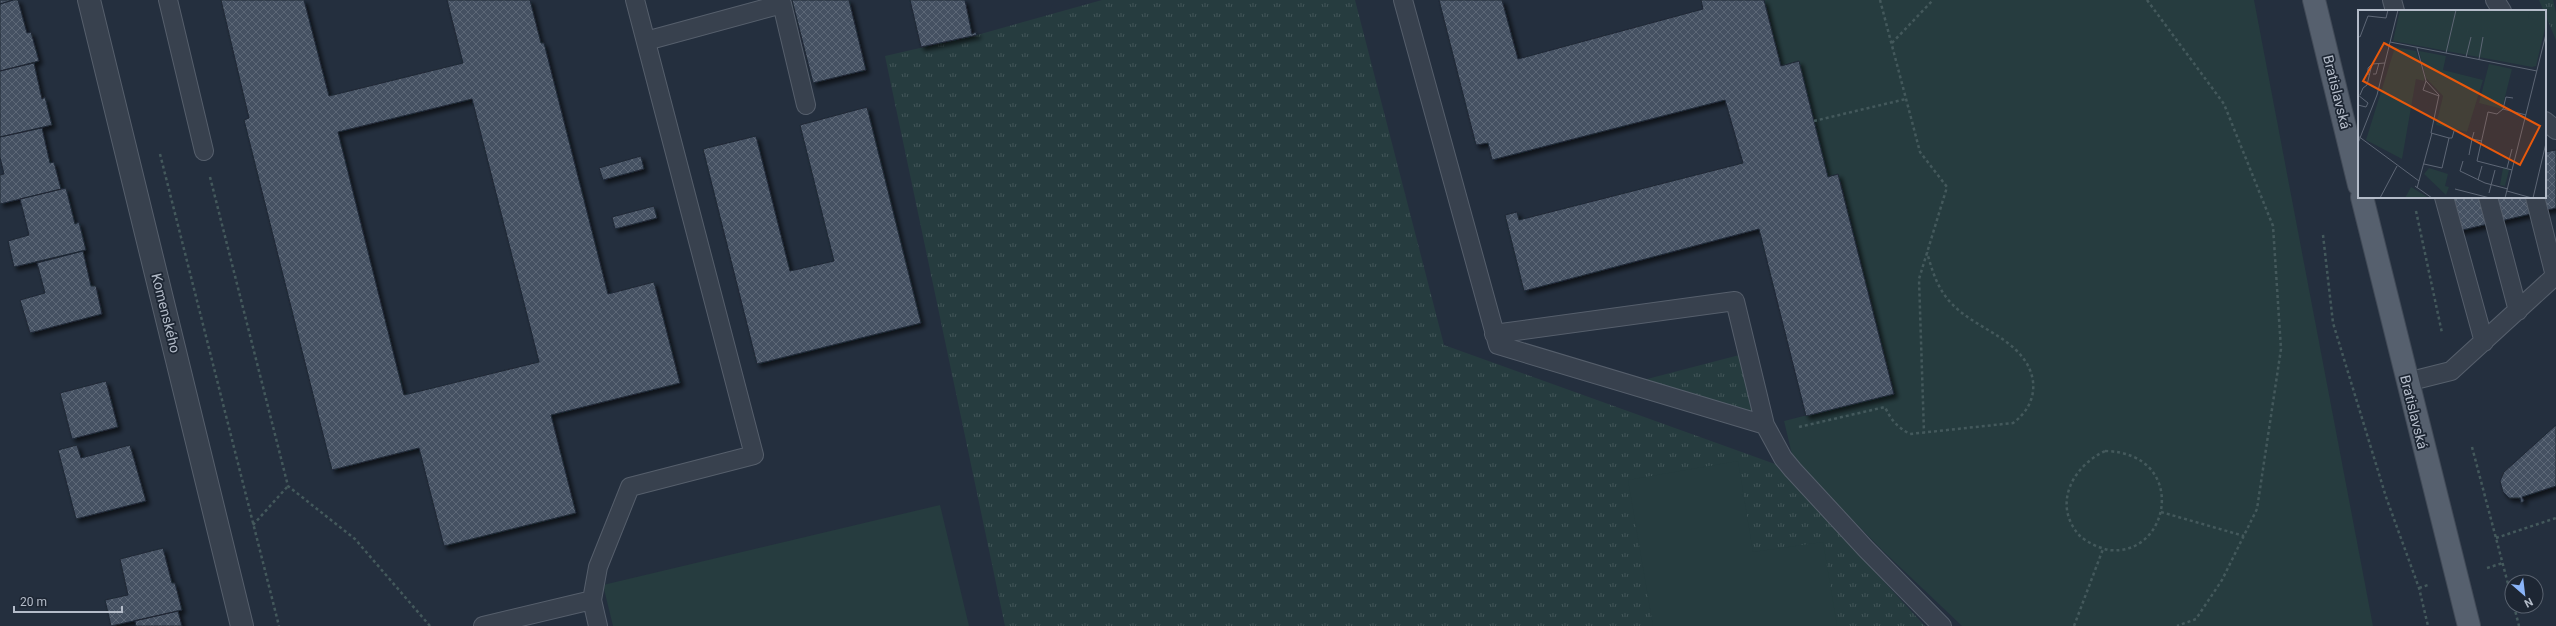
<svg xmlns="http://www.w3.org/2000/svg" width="2556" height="626" font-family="Roboto,sans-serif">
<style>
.grass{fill:url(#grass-tufts)}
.garden{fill:#263c3f}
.building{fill:url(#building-cross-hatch);stroke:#1f2835;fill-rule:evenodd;filter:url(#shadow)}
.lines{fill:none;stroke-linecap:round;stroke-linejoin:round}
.lane-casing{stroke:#565f6c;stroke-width:20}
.street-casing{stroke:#565f6c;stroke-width:24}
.primary-casing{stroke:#414a57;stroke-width:24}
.path{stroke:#44595c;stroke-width:2.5;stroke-dasharray:3 3;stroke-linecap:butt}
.lane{stroke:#38414e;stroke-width:18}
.street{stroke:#38414e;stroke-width:22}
.primary{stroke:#56606e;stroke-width:22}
.labels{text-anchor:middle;stroke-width:3.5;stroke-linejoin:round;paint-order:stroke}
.street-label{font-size:14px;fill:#b4bcc9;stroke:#1d2633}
.inset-road{fill:none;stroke:#5e6776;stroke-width:1}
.view{fill:#e8590c;fill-opacity:0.15;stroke:#e8590c;stroke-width:2}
.inset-edge{fill:none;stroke:#b4bcc9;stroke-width:2}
</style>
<defs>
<pattern id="grass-tufts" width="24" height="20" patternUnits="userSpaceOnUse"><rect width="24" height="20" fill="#263c3f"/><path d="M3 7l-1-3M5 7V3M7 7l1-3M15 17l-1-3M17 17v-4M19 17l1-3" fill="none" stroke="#435659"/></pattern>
<pattern id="building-cross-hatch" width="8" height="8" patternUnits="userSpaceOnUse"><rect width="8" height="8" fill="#455162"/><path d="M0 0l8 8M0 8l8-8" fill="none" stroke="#5d6877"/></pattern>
<filter id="shadow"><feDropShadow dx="3.5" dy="3.5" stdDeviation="2" flood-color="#0009"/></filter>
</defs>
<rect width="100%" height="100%" fill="#242f3e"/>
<path class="grass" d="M1102 0H1355L1444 345 1775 464 1925 626H1005L885 56 977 35Z
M2539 0H2553L2556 13V40Z
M1747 353 1765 425 1628 384Z"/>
<path class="garden" d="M1764 0H2254L2373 626H1962L1882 550 1793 459 1784 421 1894 393 1838 174 1828 177 1799 62 1781 66Z
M1738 461 1753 552 1823 542 1837 626H1653L1628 480Z
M940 505 969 626H613L603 585Z"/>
<path class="building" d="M0 0H13L0 4Z
M13 0H18L27 33 31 32 39 61 0 71V4Z
M221 0H304L329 96 463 63 447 0H530L541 43H544L608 294 654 282 680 383 551 415 576 513 444 546 419 448 332 470 244 120 249 118ZM472 99 539 362 404 395 338 132Z
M792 0H849L866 70 813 83Z
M910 0H965L972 34 976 32 977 35 921 47Z
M1439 0H1502L1518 59 1703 9 1701 0H1764L1781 66 1799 61 1828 177 1838 174 1894 394 1806 416 1759 229 1524 291 1505 215 1517 212 1519 220 1743 163 1725 100 1492 160 1488 143 1476 145Z
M34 63 42 99 45 97 52 125 0 137V71Z
M867 107 921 323 757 364 703 149 756 136 790 271 834 261 800 125Z
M42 128 50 163 54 162 61 189 0 204V175L4 174 0 157V137Z
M2556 150V208L2450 233 2441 197H2545V152Z
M641 156 644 169 603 180 599 168Z
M66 188 75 224 79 222 86 250 14 267 8 241 29 235 20 199Z
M654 206 657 218 615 229 612 217Z
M83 251 91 286H96L102 314 30 333 20 300 45 293 37 263Z
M106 381 118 427 72 439 60 393Z
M2556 425V486L2522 497 2524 501 2521 503 2520 498H2509L2503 492 2500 481 2504 472Z
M77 445 81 458 130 445 146 501 76 519 58 450Z
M163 548 172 583H175L182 610 111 626 105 600 128 595 120 559Z
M178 611 182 626H136L135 621Z"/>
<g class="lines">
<defs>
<path id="lane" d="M168 0 204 151
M1403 0 1498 345 1765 425 1783 458 1793 470 1866 549 1942 626
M2392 0 2395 11
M2495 0 2502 11
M646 41 782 4 806 105
M2545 121 2556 130
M2444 197 2484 342
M2488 197 2518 311
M1494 334 1735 301 1765 425
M2407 382 2451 371 2555 276 2535 197
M592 600 598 567 630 487 754 455 635 0
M483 626 592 600 598 626"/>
<path id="street" d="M89 0 242 626"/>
<path id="primary" d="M2314 0 2359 185
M2362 197 2469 626"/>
</defs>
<use href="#lane" class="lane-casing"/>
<use href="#street" class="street-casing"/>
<use href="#primary" class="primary-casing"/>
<path class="path" d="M1880 0 1920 152 1947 187 1919 279 1924 433
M2147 0 2224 104 2273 226 2281 349 2257 509 2222 580 2196 619 2177 626
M1892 43 1933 0
M1814 121 1906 99
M160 154 279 626
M210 177 288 486 355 539 430 626
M2416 211 2442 333
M2323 235 2333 323 2386 497 2419 588 2428 626
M1799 427 1885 407C1891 420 1897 427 1910 434L2013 423C2039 404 2040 373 2016 350 1995 330 1964 321 1946 297 1936 284 1931 267 1927 252
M2472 447 2512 599
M2105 451C2189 453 2171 557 2109 550 2099 548 2086 542 2079 535 2052 504 2073 466 2105 451Z
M2161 512 2244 536
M253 525 288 486
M2496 538 2556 518
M2487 568 2503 563
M2419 588 2428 585
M2514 606 2519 626
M2074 626 2103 549"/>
<use href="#lane" class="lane"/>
<use href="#street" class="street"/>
<use href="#primary" class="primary"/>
</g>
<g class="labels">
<g class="street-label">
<text transform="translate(2337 92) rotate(76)" y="5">Bratislavská</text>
<text transform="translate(166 313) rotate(76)" y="5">Komenského</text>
<text transform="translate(2414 412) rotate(76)" y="5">Bratislavská</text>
</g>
</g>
<g transform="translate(2358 10)">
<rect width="188" height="188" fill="#242f3e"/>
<path d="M42 0H188V14L178 56 174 57 35 31ZM61 41 88 46 85 60 125 70 109 122 78 115 85 86 68 68ZM71 158 90 164 87 176 91 177 88 185 66 164ZM145 158 151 160 147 176 142 175Z" fill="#263c3f"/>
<path d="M172 0H182L179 10 170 8ZM37 37 58 41 67 68 66 71 58 69 44 149 8 130ZM71 53 83 57 78 72 70 70 72 64 68 62ZM131 54 154 59 144 99 121 93ZM53 177 58 180 71 188H47Z" fill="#263c3f"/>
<path class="inset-road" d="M0 26 2 27 10 6 28 8 30 0M32 32 179 61M59 38 68 71 81 85 73 123 91 128M88 43 98 0M108 47 113 27M121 49 125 27M15 64H18L21 53M10 65V58L14 54M68 71 65 80 81 86M0 85 10 93 8 97 0 95M2 85 5 78 9 75 14 54 27 53M155 88 148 87 145 99 168 105M145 99 139 104 130 102 119 151 154 160M116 122 114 129 124 131M0 126 61 171M0 133 19 85 40 0M111 145 114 129M105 151 102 161 127 173 150 179M66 154 84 158 91 128H94L96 121M149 158 154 139M120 170 124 156M57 176 74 188M59 178 74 123M97 179 132 188M149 181 174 188M131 183 137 160M22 188 39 156M147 188 188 24M175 188 188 133"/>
<path class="view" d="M26 33 182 116 162 155 5 71Z"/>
<rect width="188" height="188" class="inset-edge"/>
</g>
<g transform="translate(2524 594) rotate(152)"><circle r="19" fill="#1d2633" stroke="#59626f"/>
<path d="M0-3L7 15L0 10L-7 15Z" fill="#8ab4f8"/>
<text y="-6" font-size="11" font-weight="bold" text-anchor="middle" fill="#b4bcc9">N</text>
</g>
<path d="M14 606v6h108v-6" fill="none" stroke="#b4bcc9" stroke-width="2"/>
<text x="20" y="606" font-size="12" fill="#b4bcc9" stroke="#1d2633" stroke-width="3" paint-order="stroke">20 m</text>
</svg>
